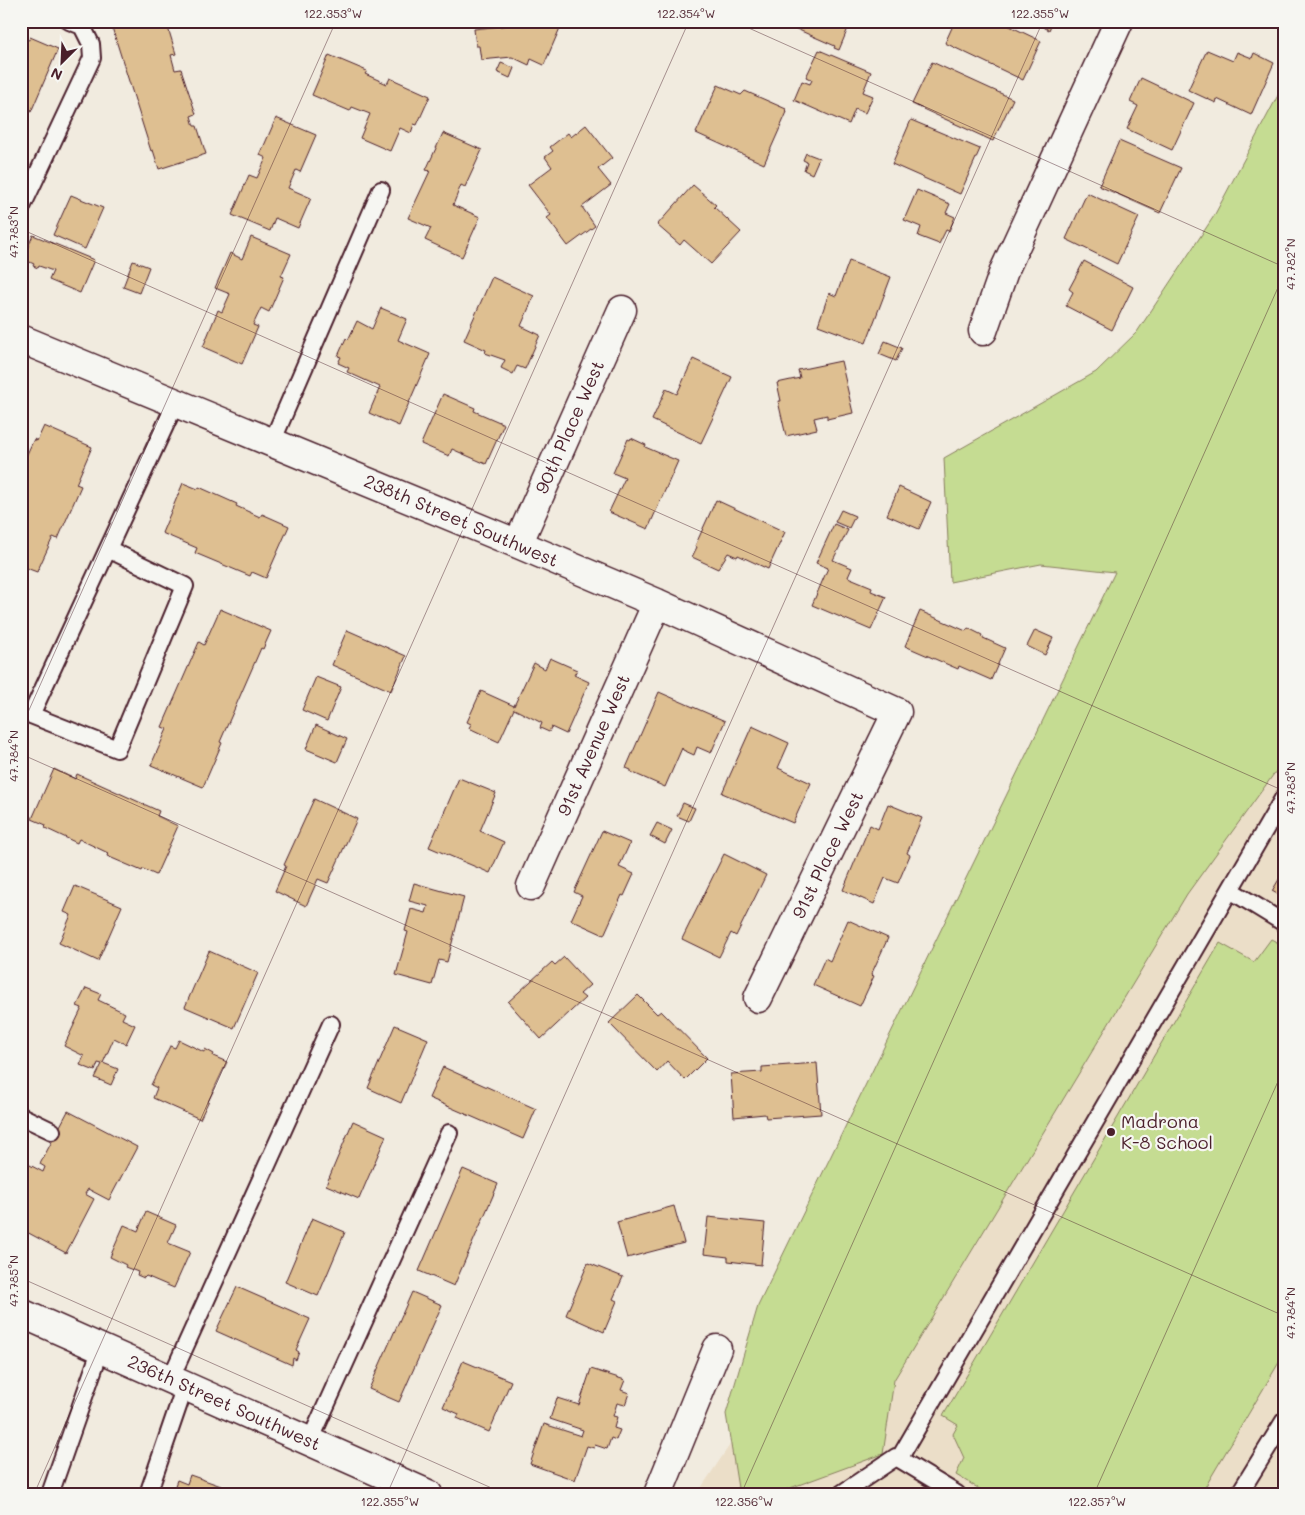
<svg xmlns="http://www.w3.org/2000/svg" width="1305" height="1515" font-family="Mali,sans-serif">
<style>
.built{fill:#ebdec8}
.green{fill:#c5dc92;stroke:#887e5e}
.building{fill:#debf91;stroke:#4a1f2b}
.lines{fill:none;stroke-linecap:round;stroke-linejoin:round}
.service-casing{stroke:#4a1f2b;stroke-width:20}
.minor-casing{stroke:#4a1f2b;stroke-width:31}
.tertiary-casing{stroke:#4a1f2b;stroke-width:31}
.service{stroke:#f6f6f2;stroke-width:16}
.minor{stroke:#f6f6f2;stroke-width:28}
.tertiary{stroke:#f6f6f2;stroke-width:28}
.ticks{fill:none;stroke:#4a1f2b;stroke-width:1;stroke-opacity:0.45}
.poi-dot{fill:#4a1f2b;stroke:#f6f6f2;stroke-width:2}
.labels{text-anchor:middle;stroke-width:4.5;stroke-linejoin:round;paint-order:stroke}
.street-label{font-size:18px;fill:#4a1f2b;stroke:#f6f6f2}
.poi-label{font-size:18px;fill:#4a1f2b;stroke:#f6f6f2;text-anchor:start}
.neatline{fill:none;stroke:#4a1f2b;stroke-width:2}
.ticks-label{font-size:12px;text-anchor:middle;fill:#4a1f2b}
</style>
<rect width="100%" height="100%" fill="#f1ebdf"/>
<filter id="ink" filterUnits="userSpaceOnUse"><feTurbulence type="fractalNoise" baseFrequency=".02" numOctaves="2"/><feDisplacementMap in="SourceGraphic" scale="10" xChannelSelector="R" yChannelSelector="G"/><feConvolveMatrix kernelMatrix="1 2 1 2 8 2 1 2 1" color-interpolation-filters="sRGB"/></filter>
<g filter="url(#ink)">
<path class="built" d="M1284 609V1494H697L1181 771Z"/>
<path class="green" d="M1284 84V760L1187 894 894 1380 883 1454 774 1494H739L726 1414 758 1306 1115 572 1041 564 950 582 944 458 1096 372 1137 332 1214 216Z
M1271 939 1284 946V1354L1201 1494H988L956 1475 964 1458 953 1434 958 1425 943 1416 1220 943 1254 962Z"/>
<path class="building" d="M110 21H166L176 54 171 55 175 70 181 69 196 114 191 116 194 126H197L206 154 159 169 153 150 151 151Z
M513 21H563L544 65 531 59 529 65 512 57 481 60 479 46H476L474 29 511 25Z
M787 21H851L839 50 834 48 835 46 792 27 791 28 785 26Z
M955 21H999L1041 41 1023 80 945 43Z
M1032 21H1053L1049 30Z
M30 37 58 49 31 112 21 108V45L24 46 26 39 29 40Z
M819 50 871 72 863 92 873 96 865 113 855 109 849 124 794 100 802 81 810 84 812 80 806 77Z
M1207 50 1233 61 1237 52 1252 58 1254 53 1274 63 1251 115 1217 99 1216 103 1188 90Z
M329 55 367 71 365 74 387 84 390 78 430 96 417 125 414 124 411 133 400 128 390 151 360 138 370 114 352 107 350 111 312 95Z
M932 62 1013 99 993 141 912 104Z
M501 63 514 68 510 78 497 72Z
M1141 78 1194 103 1172 150 1127 129 1138 106 1130 102Z
M718 85 741 95 745 91 786 109 785 112H787L764 164 696 133Z
M276 118 316 135 300 172 296 170 288 188 311 198 298 228 275 218 270 231 232 215 249 175 257 178 266 158 260 155Z
M911 120 980 149 960 194 892 164Z
M586 125 612 158 598 169 611 185 582 207 595 226 568 246 547 218 551 215 528 185 552 167 545 157 553 151 550 147 568 133 571 137Z
M443 133 482 150 465 187 461 185 453 205 480 217 462 257 425 240 431 228 408 218 430 171 426 170Z
M1119 141 1181 168 1160 213 1099 186Z
M806 153 819 158 812 174 804 170 807 162 803 160Z
M693 185 716 205 714 207 741 232 711 264 684 240 680 245 657 225Z
M917 190 950 204 946 213 955 217 949 231 946 230 939 244 918 236 921 227 904 220Z
M1087 193 1139 217 1117 264 1066 239Z
M71 195 103 208 85 249 53 235Z
M33 235 94 260 80 293 49 280 53 271 39 266 38 268 33 266 34 264 23 259Z
M251 237 291 254 281 276 284 277 269 312 261 308 253 325 258 327 242 364 203 347 218 310 222 312 230 294 215 288 230 253 242 259Z
M133 261 149 267 139 293 123 287Z
M849 261 891 277 866 343 818 325 829 293 836 296Z
M1084 261 1133 287 1112 330 1066 306 1073 292 1069 289Z
M492 277 534 296 521 326 540 335 525 369 517 366 513 374 501 368 505 360 485 353 486 350 464 340Z
M381 308 407 319 398 340 430 354 399 426 369 413 380 387 347 372 349 368 338 363 341 357 338 356 346 338 348 340 357 321 372 329Z
M885 341 902 348 896 361 879 354Z
M693 359 732 377 701 443 652 420 666 389 677 394Z
M841 361 853 413 827 419V415L814 418 817 429 786 436 778 401H781L777 383 800 378 798 370Z
M443 394 475 408 474 411 504 424 486 464 452 449 449 456 421 444Z
M44 426 92 447 76 484 81 486 58 539 53 537 37 572 21 566V467L34 439 37 441Z
M631 438 646 445 645 447 678 461 648 529 609 512 625 478 613 473 628 439 630 440Z
M183 483 198 489 199 487 237 504 236 506 260 517 262 514 289 526 266 578 252 572 250 576 195 553 197 548 162 533Z
M899 487 931 502 919 529 887 515Z
M716 500 785 532 768 569 738 555 737 557 728 553 718 569 692 557 697 547 695 546Z
M841 510 855 516 849 528 835 522Z
M834 524 848 530 833 560 852 568 848 577 872 587 871 591 886 597 871 630 812 605 828 568 816 563Z
M220 609 271 631 263 649 261 648 220 742 222 743 203 787 151 765 167 729 162 727 199 642 204 645Z
M920 611 966 631 968 628 982 635 981 637 1005 648 991 680 959 666 958 669 905 646Z
M347 630 406 656 391 691 332 665Z
M1035 630 1053 638 1045 655 1027 646Z
M550 658 577 670 574 675 589 682 566 734 551 727 549 732 540 728 542 723 514 709 499 742 469 728 471 724 467 722 481 691 514 706 534 663 545 669Z
M316 677 341 687 327 721 302 710Z
M659 692 725 721 711 753 697 747 694 755 683 750 682 748 665 787 631 772V770L626 768Z
M316 725 347 739 337 762 306 749Z
M752 726 789 743 778 768 811 783 793 823 722 793Z
M54 769 75 779 77 774 159 811 157 816 178 826 156 875 143 869 142 871 107 856 108 853 79 839 77 843 45 828 46 825 32 819Z
M459 778 496 793 480 831 504 842 490 873 429 847Z
M314 799 357 819 328 883 318 879 306 906 275 891 286 866 284 865Z
M683 803 695 808 689 821 677 816Z
M888 804 922 818 907 853 910 855 898 883 885 878 874 904 843 890 870 825 878 829Z
M657 823 672 830 665 844 650 836Z
M602 831 630 843 619 867 634 874 624 896 622 895 604 935 571 920 582 896 574 892Z
M724 854 766 875 736 936 731 933 719 957 682 939Z
M1284 871V898L1272 891Z
M414 883 464 897 447 962 439 960 432 985 396 975 408 932 405 931 411 909 426 913 428 906 409 901Z
M75 886 122 906 98 961 59 943 71 915 64 912Z
M848 920 888 938 871 975 874 976 860 1006 813 985 825 958 830 961Z
M209 951 258 973 234 1028 185 1007Z
M564 957 590 985 580 994 585 998 541 1039 508 1002 552 962 555 965Z
M86 988 101 994 98 1000 125 1013 122 1019 135 1025 126 1044 114 1038 103 1063 118 1069 111 1085 95 1078 102 1064 98 1063 95 1071 80 1065 84 1056 64 1046 82 1008 77 1006Z
M638 995 657 1014 661 1011 707 1058 685 1080 667 1061 657 1072 609 1023Z
M395 1025 428 1039 401 1103 368 1088Z
M179 1040 204 1052 205 1049 214 1054 213 1056 227 1062 200 1119 153 1098 157 1088 151 1085 170 1046 175 1048Z
M817 1063 821 1114 766 1118 765 1114 734 1117 731 1074 762 1072V1067Z
M443 1067 536 1109 523 1139 429 1098Z
M68 1111 137 1147 109 1200 88 1189 85 1194 94 1199 66 1253 21 1229V1172L26 1163 43 1172 45 1167 40 1164Z
M353 1121 386 1136 359 1199 326 1185Z
M463 1169 498 1184 454 1286 419 1271Z
M674 1206 684 1243 627 1258 617 1222Z
M146 1212 176 1225 168 1243 190 1252 174 1288 146 1276 144 1278 137 1275 138 1272 125 1267 126 1265 110 1257 124 1225 138 1231Z
M708 1217 765 1223 761 1265 728 1261V1257L704 1254Z
M312 1218 345 1232 318 1296 285 1282Z
M588 1263 623 1277 613 1299 617 1301 604 1332 566 1315Z
M237 1287 310 1319 296 1350 299 1352 296 1360 293 1358 292 1365 216 1331Z
M412 1292 442 1305 399 1402 369 1389Z
M463 1361 511 1381 489 1432 457 1418 459 1414 443 1407Z
M591 1369 625 1380 621 1390 629 1393 625 1405 617 1403 613 1416 617 1417 614 1428 620 1430 616 1440 611 1438 607 1449 595 1445 594 1448 587 1446 575 1480 530 1464 544 1424 581 1436 583 1430 550 1419 557 1398 579 1405Z
M190 1475 224 1487 222 1494H172L177 1480 187 1484Z"/>
<g class="lines">
<defs>
<path id="service" d="M21 209 92 58 91 44 82 26 69 21
M272 442 381 190
M108 549 185 586 117 749 31 715 176 402
M1230 890 1284 923
M21 1116 52 1131
M170 1380 331 1024
M310 1441 449 1133
M899 1459 1284 797
M50 1494 101 1348
M148 1494 185 1386
M841 1494 896 1457 957 1494
M1239 1494 1284 1421"/>
<path id="minor" d="M983 331 1004 271 1119 21
M21 339 518 544 657 603 897 712 758 998
M518 544 622 310
M531 886 657 603
M658 1494 717 1349"/>
<path id="tertiary" d="M21 1313 428 1494"/>
</defs>
<use href="#service" class="service-casing"/>
<use href="#minor" class="minor-casing"/>
<use href="#tertiary" class="tertiary-casing"/>
<use href="#service" class="service"/>
<use href="#minor" class="minor"/>
<use href="#tertiary" class="tertiary"/>
</g>
</g>
<path class="ticks" d="M733 21 1284 267M21 229 1284 791M21 728 336 21M21 754 1284 1316M21 1278 505 1494M34 1494 689 21M387 1494 1043 21M741 1494 1284 274M1094 1494 1284 1068"/>
<circle class="poi-dot" cx="1111" cy="1132" r="5"/>
<g class="labels">
<g class="street-label">
<text transform="translate(570 427) rotate(-66)" y="6">90th Place West</text>
<text transform="translate(461 521) rotate(23)" y="6">238th Street Southwest</text>
<text transform="translate(594 745) rotate(-66)" y="6">91st Avenue West</text>
<text transform="translate(828 855) rotate(-64)" y="6">91st Place West</text>
<text transform="translate(224 1403) rotate(24)" y="6">236th Street Southwest</text>
</g>
<g class="poi-label">
<text x="1121" y="1128">Madrona<tspan x="1121" dy="21">K-8 School</tspan></text>
</g>
</g>
<rect width="1305" height="1515" fill="none" stroke="#f6f6f2" stroke-width="55"/>
<g transform="translate(62 62) rotate(204)" stroke="#f6f6f2" stroke-width="4" paint-order="stroke">
<path d="M0-4L9 19L0 12L-9 19Z" fill="#4a1f2b"/>
<text y="-8" font-size="14" font-weight="bold" text-anchor="middle" fill="#4a1f2b">N</text>
</g>
<rect x="28" y="28" width="1250" height="1460" class="neatline"/>
<g class="ticks-label">
<text x="333" y="18">122.353°W</text>
<text x="686" y="18">122.354°W</text>
<text x="1040" y="18">122.355°W</text>
<text transform="translate(14 232) rotate(-90)" y="4">47.783°N</text>
<text transform="translate(1291 264) rotate(-90)" y="4">47.782°N</text>
<text transform="translate(14 756) rotate(-90)" y="4">47.784°N</text>
<text transform="translate(1291 788) rotate(-90)" y="4">47.783°N</text>
<text transform="translate(14 1281) rotate(-90)" y="4">47.785°N</text>
<text transform="translate(1291 1313) rotate(-90)" y="4">47.784°N</text>
<text x="390" y="1506">122.355°W</text>
<text x="744" y="1506">122.356°W</text>
<text x="1097" y="1506">122.357°W</text>
</g>
</svg>
